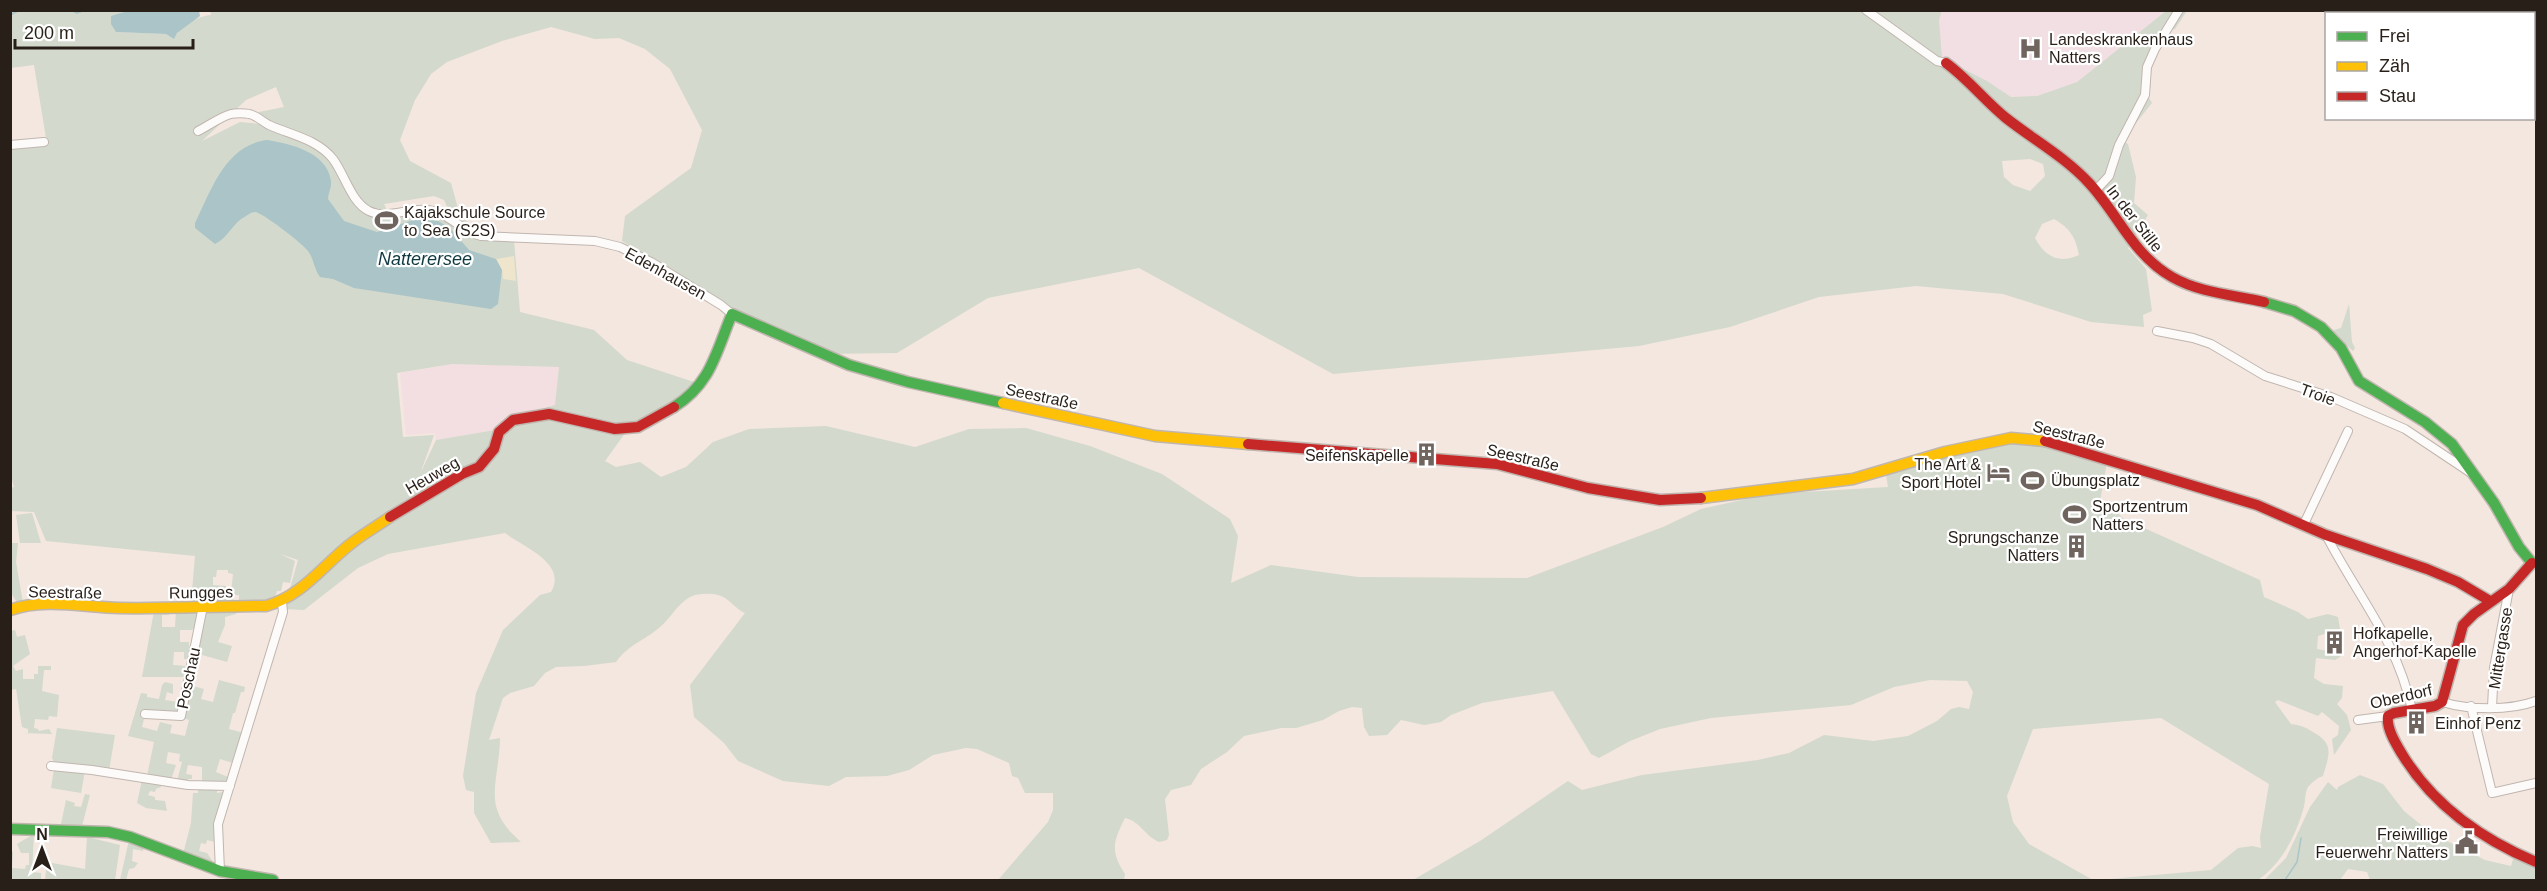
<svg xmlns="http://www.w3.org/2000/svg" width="2547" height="891" font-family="Arial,sans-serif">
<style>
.industrial{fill:#f3dfe1}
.medical{fill:#f2dfe3}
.green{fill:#d3d9cc;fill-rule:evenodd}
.sand{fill:#efe4cc}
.water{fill:#aac4c8}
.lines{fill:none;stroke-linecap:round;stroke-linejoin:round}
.stream{stroke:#aac4c8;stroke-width:1.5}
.street-casing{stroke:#c0b6af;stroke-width:10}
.fast-casing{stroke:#c0b6af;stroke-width:13}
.slow-casing{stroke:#c0b6af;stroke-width:13}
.jam-casing{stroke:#c0b6af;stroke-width:13}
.street{stroke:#fdfbfa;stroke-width:8}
.fast{stroke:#4caf50;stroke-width:10}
.slow{stroke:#ffc107;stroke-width:10}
.jam{stroke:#c62828;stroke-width:10}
.labels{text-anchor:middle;stroke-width:4.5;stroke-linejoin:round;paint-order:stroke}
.poi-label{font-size:16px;fill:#281f18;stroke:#fff;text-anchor:start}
.street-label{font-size:16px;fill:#281f18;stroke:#fff}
.water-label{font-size:18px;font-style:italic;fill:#0f3940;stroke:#fff}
</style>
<rect width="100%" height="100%" fill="#f3e7e0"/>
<path class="industrial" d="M452 364 559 367 556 405 518 416 495 430 436 440 435 433 406 435 400 373Z"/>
<path class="medical" d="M1942 10 2166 11 2077 82 2036 96 2011 97 1987 81 1941 58 1939 20Z"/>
<path class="green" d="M210 10H1942L1939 20 1942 58 1987 81 2011 97 2037 96 2077 82 2166 11H2187L2175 29 2171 30C2157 52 2134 77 2152 103L2136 123H2130L2120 139 2128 144 2136 177 2134 203 2148 215 2128 248 2146 269 2152 311 2143 315 2144 327 2091 322 2003 294 1916 286 1819 297 1730 327 1639 346 1333 374 1139 268 988 298 897 353 825 354 734 311 622 241 625 216 691 168 702 130 670 69 645 49 619 38 595 39 551 27 502 41 447 62 431 74 415 100 400 140 410 161 451 183 459 212 473 228C457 224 450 214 444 200L434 196 384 204 387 210 441 215 468 236 514 240 520 312 594 330 627 360 694 382 687 392 631 425 605 461 616 467 640 462 661 477 686 467 713 442 749 429 826 426 915 447 969 429 1026 428 1090 446 1162 474 1230 519 1238 536 1231 583 1271 565 1358 577 1527 578 1663 527 1701 509 1769 494 1888 487 1886 474 1946 455 2017 441 2035 442 2107 462 2100 501 2108 504 2124 519 2260 580 2264 597 2298 612 2308 619 2328 614 2338 617 2340 629 2318 636 2317 649 2340 653V657L2335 660 2316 658 2314 678 2324 684 2343 686 2342 698 2337 704 2347 715 2351 730 2334 755 2332 739 2338 735 2339 726 2322 712 2318 716 2278 700 2275 702 2291 724C2300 725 2305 727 2313 732 2335 744 2329 755 2323 776 2317 778 2312 782 2308 787 2304 794 2306 802 2303 810 2295 837 2282 863 2258 880H2099L2211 870 2238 848 2252 846 2261 848 2260 837 2269 784 2161 718 2033 729 2007 796 2013 822 2029 844 2093 880H1413L1480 841 1568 781 1582 790 1642 775 1758 760 1789 753 1824 735 1873 741 1908 736 1937 721 1951 709 1959 707 1969 709 1973 692 1967 681 1930 680 1894 687 1851 705 1711 718 1660 729 1630 741 1599 758 1591 754 1553 691 1482 703 1451 715 1441 722 1424 725 1401 720 1387 735 1369 736 1364 727 1362 708 1352 707 1339 711 1323 720 1296 728H1281L1244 736 1227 752 1201 769 1191 785 1171 790 1165 799 1169 835 1167 840 1159 842C1145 836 1140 821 1125 818 1113 842 1110 851 1125 874L1124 880H998L1048 822 1053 810V793H1025L1018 778 1012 776 1009 763 977 749 966 748 933 755 909 770 887 776 846 777 829 786 783 781 738 761 724 743 694 717 690 685 745 613C735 609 728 597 718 595 711 593 697 593 690 597 677 604 671 618 660 627 644 641 629 644 616 662L584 666 556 667 545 673 534 686 510 693 503 698 489 740 500 738C499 785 480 807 521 842L491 843 474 813V792L466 790 463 776 476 693 503 630 540 595 551 592C568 563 523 547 505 533L388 554 358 568 304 610 284 609 298 560 280 554 295 561 290 583 283 582 281 591H277L274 600 258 603 239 601V595H234L233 601 230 602 233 574 228 573V570H217L216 577H213V585L226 586V602L191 603 195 556 46 541 34 512 11 511V488L14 487 10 472 11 147 47 144 34 65 11 68 10 11H125L116 32 166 34 174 38C180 26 198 16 211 15ZM276 87 284 107 259 112 261 124 240 122 202 141 246 100ZM2030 159 2043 164 2045 176 2030 191 2013 185 2004 177 2002 161ZM2054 219C2070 228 2076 238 2079 255 2059 264 2045 257 2035 238L2042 224ZM452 364 559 367 555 405 518 416 495 430 436 440 420 474 434 435 403 437 397 373Z
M2349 304 2352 342 2355 348 2353 351 2333 333 2334 330 2341 328Z
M32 513 41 543H20L16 515Z
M10 543H18L16 562 23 603 18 604 11 593Z
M204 609H216L217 612 220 613V609H237L236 614 225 617V625L218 642 232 646 227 662 195 653Z
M176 610H199L196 626 192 630H180V642H189V646H192L189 659H184V652H174L173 665 187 666 185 677H142L154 611H169V615H162V627H175Z
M15 630 17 637 25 635 30 654 13 666 16 671 23 669V679H34V674H38V666H51V670H44L42 691 59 695 57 717 49 716 48 720 35 719 34 728 38 729 39 731 49 729 52 734 22 733H28V729L22 727 16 689 11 690V631Z
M219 680 245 687 244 692H241L235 713H233L229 729 244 733 233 763 220 759 216 772 228 777 227 784 202 783V767L188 765 186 774 192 775V779H188V784L177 781 182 762 179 761 180 754 168 752 166 763 176 765 171 780 147 776 154 742 128 736 141 693 147 694V697L159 699 162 685 165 682 173 684V694L167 692 165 700 179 702 176 714 146 711 142 727 157 731 160 722 172 725 170 733 185 736 189 720 181 717 189 685 204 689 201 699 213 702Z
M57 728 115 735 109 771 55 764 52 758Z
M54 769 85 771 81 793 51 788Z
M2360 775 2383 784 2404 811 2431 833 2485 860 2511 866 2513 859H2521L2536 866V880H2370L2367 872 2348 869 2340 880H2264L2286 858 2310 807 2328 782 2337 790 2338 787Z
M142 780 161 783V787L156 789 155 792 150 791 148 795 155 797V800L165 801 167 811 146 808 137 803Z
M198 788 217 789V793L224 792 215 842 207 840 206 844 201 843 199 851 207 853 215 865 183 854 191 823 193 793H198Z
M85 794 90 795 82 826 61 824 66 800 75 803 74 806 81 807Z
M34 834 32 872 41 873V880H11L10 850 13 852 12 868 25 869 26 865H29V853H21L17 844Z
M87 837 120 845 115 880H45L47 862 85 869Z
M129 840 144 845 143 851 133 849 132 861 138 863 134 868 129 869 126 880H129H120Z"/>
<path class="sand" d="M514 256 516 281 503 279 502 270 496 259Z"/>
<path class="water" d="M131 10 199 11 200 16 177 33 174 39 166 34 116 32 111 24V16Z
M267 140C291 144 327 152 331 181 332 187 328 193 328 199L344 221 377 232 416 219 438 221 450 228 469 250 496 259 502 270 498 304 491 309 354 288 333 279 320 277C314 269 314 259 308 251 303 244 262 212 255 212 252 212 249 214 246 216 233 222 228 238 215 244L195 228V223C211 191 225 145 267 140Z"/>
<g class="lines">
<path class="stream" d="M71 10 77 13 85 10
M10 15 20 10
M2285 880 2297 862 2301 838"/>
<defs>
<path id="street" d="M1866 10 1937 61 1946 63
M198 131C208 126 220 117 231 114 235 113 245 113 249 114 256 115 263 122 269 125 291 135 317 139 333 159 345 175 351 202 369 211 387 220 409 207 428 210 448 212 461 231 481 236L595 241 620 247 651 262 721 305 732 314
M10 145 44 142
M2095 191 2109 176 2119 145 2145 95 2147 67 2155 49 2179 10
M2157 331 2193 338 2211 344 2265 376 2331 397 2405 429 2471 473
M2303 526 2348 431
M2326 535C2358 597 2397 640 2412 710
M2442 702C2469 710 2509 711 2536 701
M2471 706 2492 793 2536 783
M2492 707 2494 668 2509 589
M145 714 181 716 203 606
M2358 720 2388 716
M51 766 92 770 188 785 230 786
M220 871 218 824 283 612 282 602"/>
<path id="fast" d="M2264 302 2294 311 2321 327 2341 348 2359 381 2425 422 2452 444 2494 503 2519 547 2532 563
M674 407C711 384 716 352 732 314L849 365 908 382 1003 403
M10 829 108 832 130 837 220 871 273 880"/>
<path id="slow" d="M1003 403 1155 436 1248 444
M1701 498 1853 479 1945 452 2011 438 2045 441
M10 610C45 598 83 607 119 608 168 609 217 606 266 606 300 597 321 568 348 546 361 535 376 527 390 517"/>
<path id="jam" d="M1946 63C1968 79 1985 101 2006 118 2034 140 2065 157 2089 183 2118 214 2133 255 2172 277 2200 293 2234 295 2264 302
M2045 441 2257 505 2326 535 2427 569 2458 582 2490 601
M1248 444 1497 464 1588 488 1660 500 1701 498
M390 517 462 474 479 467 494 449 499 432 513 420 549 414 615 429 638 427 674 407
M2532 563 2509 589 2474 614 2463 625 2442 702 2435 706 2394 713 2388 716C2386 728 2396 744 2402 754 2433 805 2481 839 2536 862"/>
</defs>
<use href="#street" class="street-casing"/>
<use href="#fast" class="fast-casing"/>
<use href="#slow" class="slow-casing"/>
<use href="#jam" class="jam-casing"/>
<use href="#street" class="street"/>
<use href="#fast" class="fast"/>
<use href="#slow" class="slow"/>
<use href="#jam" class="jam"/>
</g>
<defs>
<symbol id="hospital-bare" viewBox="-9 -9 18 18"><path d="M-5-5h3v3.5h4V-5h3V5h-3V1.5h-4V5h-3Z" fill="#6f655e" stroke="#fff" stroke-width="2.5" paint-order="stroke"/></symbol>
<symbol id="stadium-bare" viewBox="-9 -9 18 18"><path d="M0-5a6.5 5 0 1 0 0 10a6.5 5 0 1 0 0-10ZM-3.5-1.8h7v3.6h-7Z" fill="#6f655e" stroke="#fff" stroke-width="2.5" paint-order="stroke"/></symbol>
<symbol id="building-bare" viewBox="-9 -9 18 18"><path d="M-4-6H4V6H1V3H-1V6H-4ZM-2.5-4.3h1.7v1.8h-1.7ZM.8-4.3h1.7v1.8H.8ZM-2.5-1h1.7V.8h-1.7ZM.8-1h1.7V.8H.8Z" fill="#6f655e" stroke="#fff" stroke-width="2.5" paint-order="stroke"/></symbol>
<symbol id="hotel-bare" viewBox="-9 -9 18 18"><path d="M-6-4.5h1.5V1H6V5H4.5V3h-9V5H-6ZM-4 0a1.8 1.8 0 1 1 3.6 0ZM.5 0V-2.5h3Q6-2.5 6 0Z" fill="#6f655e" stroke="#fff" stroke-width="2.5" paint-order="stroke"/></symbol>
<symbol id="civic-bare" viewBox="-9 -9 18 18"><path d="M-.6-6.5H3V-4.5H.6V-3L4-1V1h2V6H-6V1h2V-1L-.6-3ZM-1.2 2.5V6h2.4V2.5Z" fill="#6f655e" stroke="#fff" stroke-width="2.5" paint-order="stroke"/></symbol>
</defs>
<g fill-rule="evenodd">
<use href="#hospital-bare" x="2014" y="32" width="33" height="33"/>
<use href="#stadium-bare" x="370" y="204" width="33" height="33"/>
<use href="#building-bare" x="1410" y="438" width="33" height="33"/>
<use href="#hotel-bare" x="1982" y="456" width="33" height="33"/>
<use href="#stadium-bare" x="2016" y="464" width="33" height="33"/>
<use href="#stadium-bare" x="2058" y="498" width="33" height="33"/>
<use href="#building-bare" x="2060" y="530" width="33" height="33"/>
<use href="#building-bare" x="2318" y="626" width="33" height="33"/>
<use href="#building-bare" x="2400" y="706" width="33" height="33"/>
<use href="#civic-bare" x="2450" y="826" width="33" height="33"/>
</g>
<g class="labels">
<g class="poi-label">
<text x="2049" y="45">Landeskrankenhaus<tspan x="2049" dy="18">Natters</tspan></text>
<text x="404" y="218">Kajakschule Source<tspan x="404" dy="18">to Sea (S2S)</tspan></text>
<text x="1409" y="461" text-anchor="end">Seifenskapelle</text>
<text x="1981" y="470" text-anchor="end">The Art &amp;<tspan x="1981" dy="18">Sport Hotel</tspan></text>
<text x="2051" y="486">Übungsplatz</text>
<text x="2092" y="512">Sportzentrum<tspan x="2092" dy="18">Natters</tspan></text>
<text x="2059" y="543" text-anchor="end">Sprungschanze<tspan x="2059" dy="18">Natters</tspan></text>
<text x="2353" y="639">Hofkapelle,<tspan x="2353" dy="18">Angerhof-Kapelle</tspan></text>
<text x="2435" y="729">Einhof Penz</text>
<text x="2448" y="840" text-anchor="end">Freiwillige<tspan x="2448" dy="18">Feuerwehr Natters</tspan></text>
</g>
<g class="street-label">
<text transform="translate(2135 218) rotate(52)" y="6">In der Stille</text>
<text transform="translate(666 273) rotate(29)" y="6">Edenhausen</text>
<text transform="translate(2318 394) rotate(20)" y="6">Troie</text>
<text transform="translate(1042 396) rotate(12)" y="6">Seestraße</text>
<text transform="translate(2069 434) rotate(14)" y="6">Seestraße</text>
<text transform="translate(1523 457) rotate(13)" y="6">Seestraße</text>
<text transform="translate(432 475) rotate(-30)" y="6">Heuweg</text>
<text transform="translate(65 592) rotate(1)" y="6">Seestraße</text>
<text transform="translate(201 592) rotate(-1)" y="6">Rungges</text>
<text transform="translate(2500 648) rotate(-81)" y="6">Mittergasse</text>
<text transform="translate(188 678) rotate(-78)" y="6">Poschau</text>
<text transform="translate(2401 696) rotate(-13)" y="6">Oberdorf</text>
</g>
<g class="water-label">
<text x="425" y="265">Natterersee</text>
</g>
</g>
<rect width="2547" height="891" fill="none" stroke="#281f18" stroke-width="24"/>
<rect x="2325" y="12" width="210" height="108" fill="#ffffff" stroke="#a9a5a3" stroke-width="1.5"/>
<rect x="2337" y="32" width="30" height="9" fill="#4caf50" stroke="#a9a5a3" stroke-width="1.5"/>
<text x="2379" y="42" font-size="18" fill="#281f18">Frei</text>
<rect x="2337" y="62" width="30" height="9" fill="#ffc107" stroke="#a9a5a3" stroke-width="1.5"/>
<text x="2379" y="72" font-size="18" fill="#281f18">Zäh</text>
<rect x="2337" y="92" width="30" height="9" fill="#c62828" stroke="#a9a5a3" stroke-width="1.5"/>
<text x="2379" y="102" font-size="18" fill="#281f18">Stau</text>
<g transform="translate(42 849)" stroke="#ffffff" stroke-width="4.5" paint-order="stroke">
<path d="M0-4.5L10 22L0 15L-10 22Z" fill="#281f18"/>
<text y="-9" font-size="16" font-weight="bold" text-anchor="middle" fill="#281f18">N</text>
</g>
<path d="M15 39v9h178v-9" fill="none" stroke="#281f18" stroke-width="3"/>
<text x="24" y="39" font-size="18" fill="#281f18" stroke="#ffffff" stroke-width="4.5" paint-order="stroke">200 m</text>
</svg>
